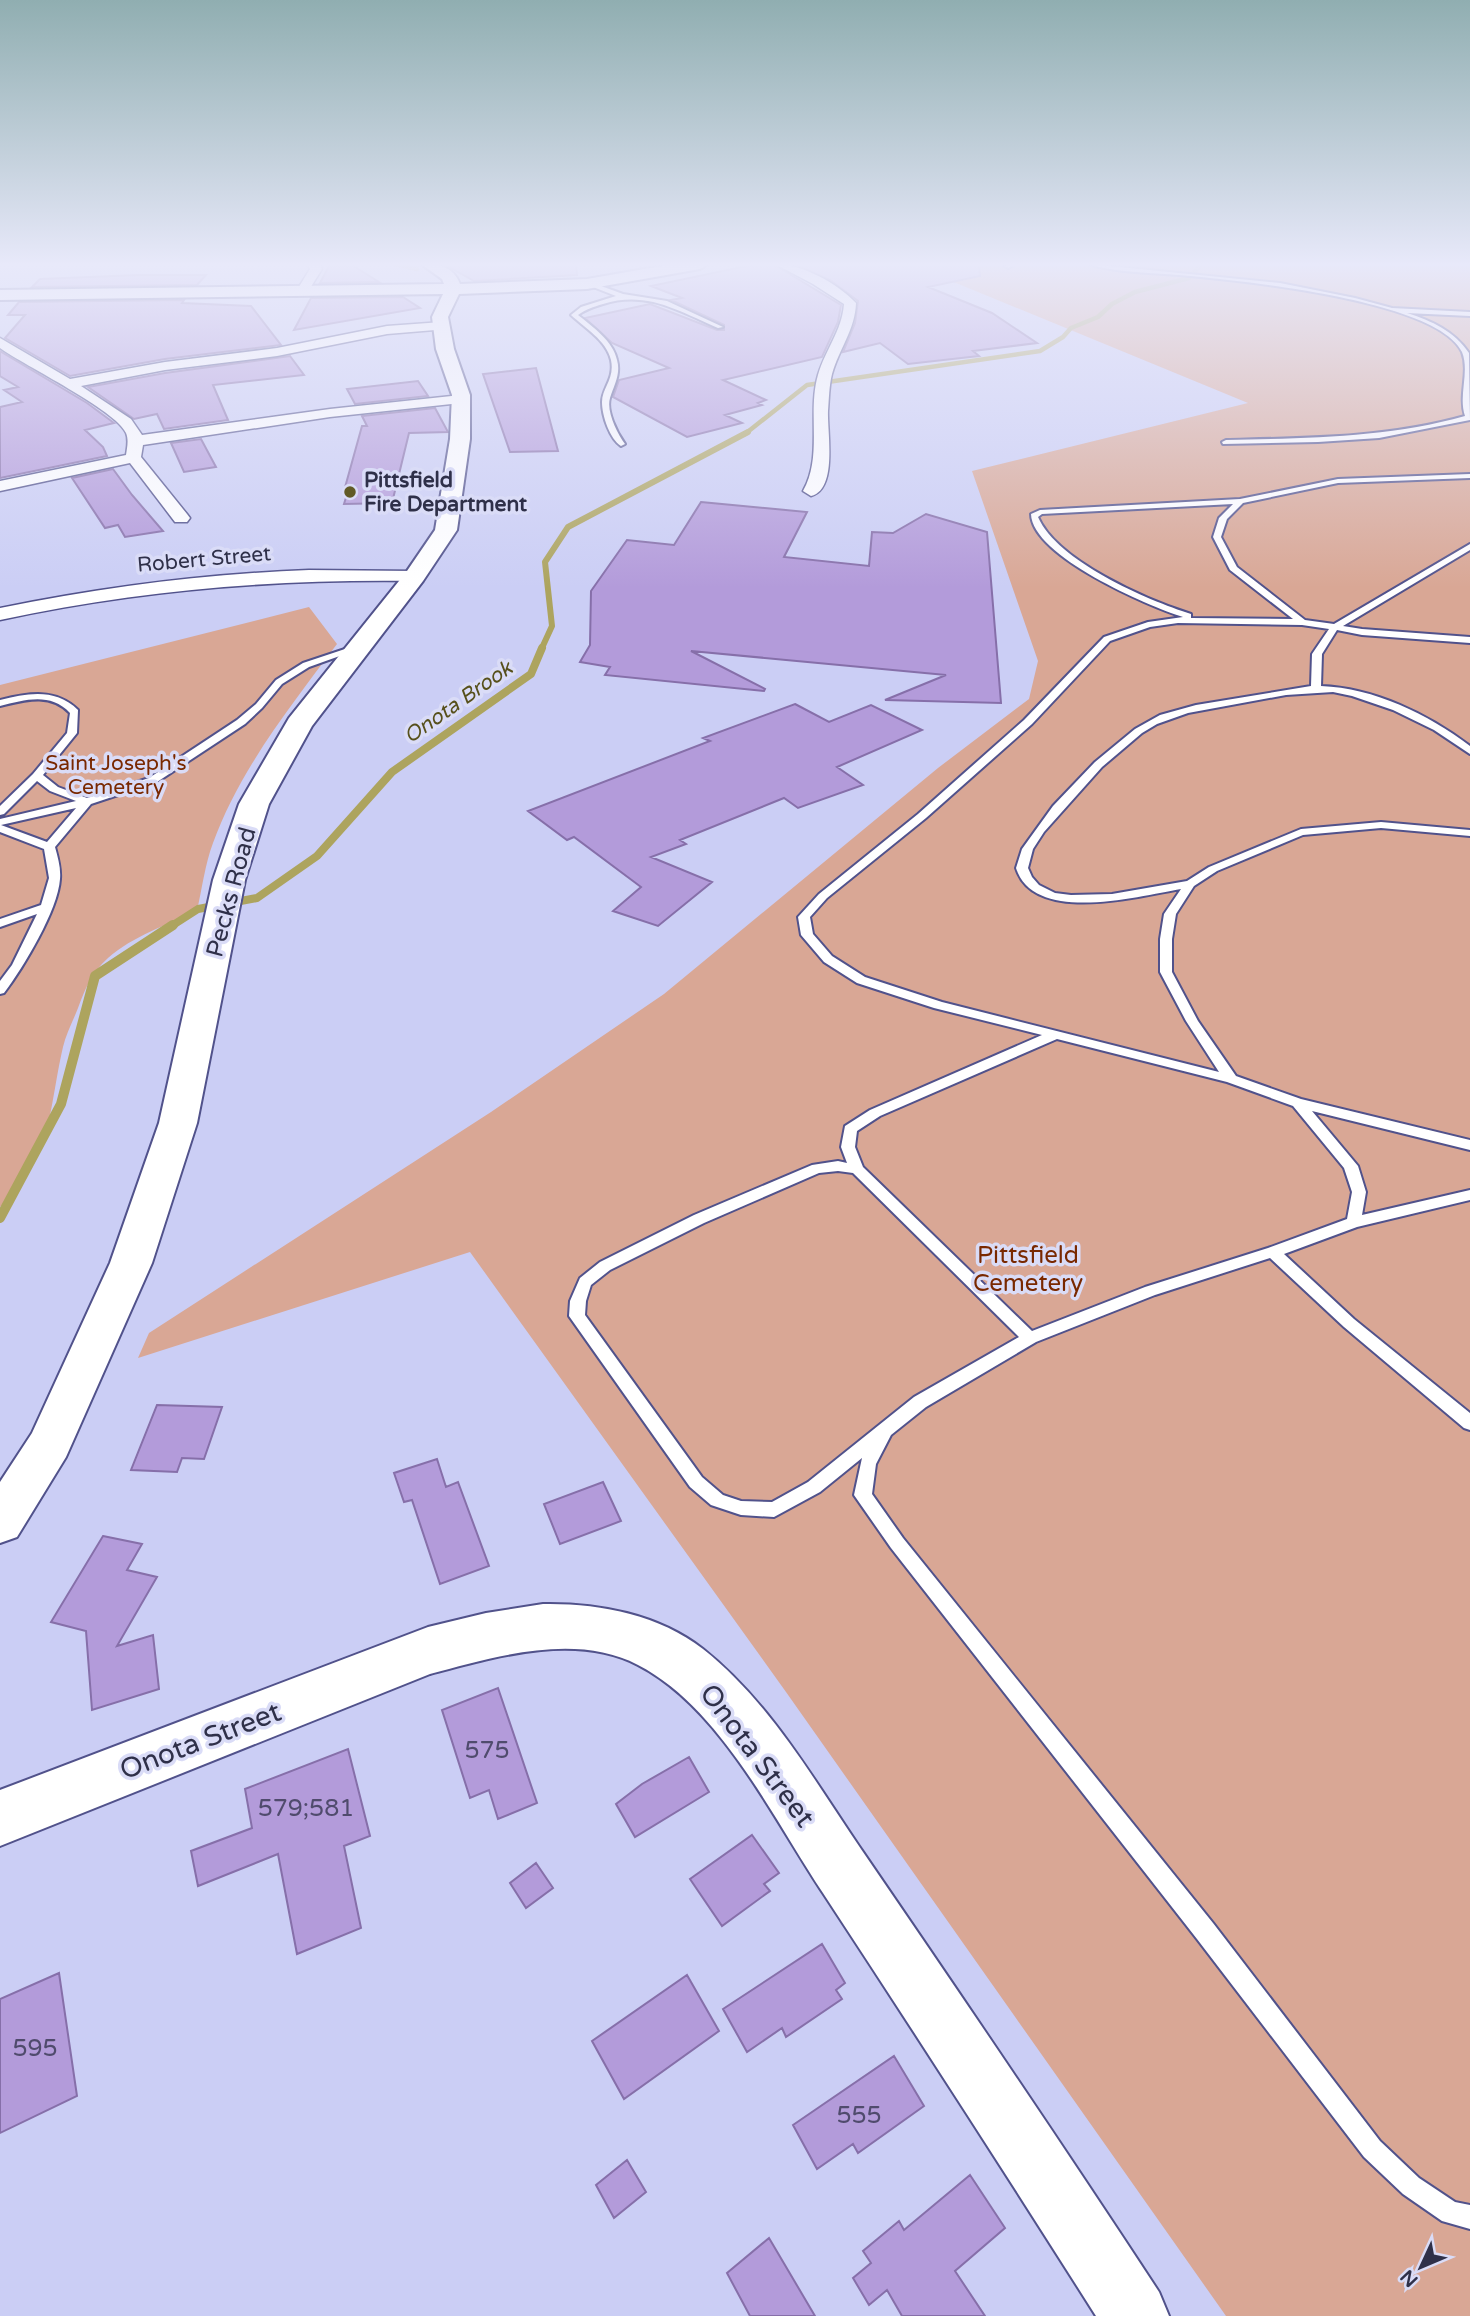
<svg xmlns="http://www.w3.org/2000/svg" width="1470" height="2316" font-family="'Varela Round',sans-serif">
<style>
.green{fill:#d9a795}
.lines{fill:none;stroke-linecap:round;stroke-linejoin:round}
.stream-far3{stroke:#ada45e;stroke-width:4.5}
.stream-far2{stroke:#ada45e;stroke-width:6}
.stream-far1{stroke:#ada45e;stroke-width:8}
.stream{stroke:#ada45e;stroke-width:10}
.building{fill:#b39bda;stroke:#866fa9;stroke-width:2}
.lane-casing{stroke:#51528b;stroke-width:4}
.street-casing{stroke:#51528b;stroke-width:3}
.secondary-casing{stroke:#51528b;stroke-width:4}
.lane{fill:#fff;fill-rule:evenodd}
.street{fill:#fff;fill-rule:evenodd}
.secondary{fill:#fff;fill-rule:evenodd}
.poi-dot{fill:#615a26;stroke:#dadcf7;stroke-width:2.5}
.labels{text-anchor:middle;stroke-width:7;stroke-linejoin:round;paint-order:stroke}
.far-poi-label{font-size:21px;font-weight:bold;fill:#2f3049;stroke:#dadcf7;text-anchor:start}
.far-street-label{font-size:21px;fill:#2f3049;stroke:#dadcf7}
.far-water-label{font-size:21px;font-style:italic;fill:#57501b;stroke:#dadcf7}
.far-park-label{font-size:21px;fill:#792800;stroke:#dadcf7}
.street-label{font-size:24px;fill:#2f3049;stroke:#dadcf7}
.park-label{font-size:24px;fill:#792800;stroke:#dadcf7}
.near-number-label{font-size:24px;fill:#504b6d}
.near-street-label{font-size:28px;fill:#2f3049;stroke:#dadcf7}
</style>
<rect width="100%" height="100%" fill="#cbcef5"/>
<path class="green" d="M910 264H1470V2316H1226L786 1692 470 1252 138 1358 149 1333 491 1112 664 994 938 768 1029 699 1038 661 972 471 1248 403Z
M309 607 337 644C290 707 240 769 213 843 205 864 202 889 197 911 167 925 133 936 108 958 92 972 85 989 78 1008 73 1021 66 1034 63 1047 48 1112 53 1158 0 1207V685Z"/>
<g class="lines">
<path class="stream-far3" d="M396 264 417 269
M745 434 807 385 1040 351 1063 337 1071 328 1098 317 1112 304 1135 292 1189 278 1201 264"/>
<path class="stream-far2" d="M541 650 552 626 545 562 568 527 748 432"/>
<path class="stream-far1" d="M170 927 198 909 257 898 317 856 392 772 531 674 542 648"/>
<path class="stream" d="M0 1218 61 1104 95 976 173 925"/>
</g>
<path class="building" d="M444 264H576L577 275 474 281Z
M756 264H773L841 305 838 322 822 357 723 380 766 400 758 403 762 405 725 415 742 423 687 437 613 397 619 380 669 368 612 343 585 318 650 304 717 330H724V325L671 300 682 298 651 286Z
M794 264H979L980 276 928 287 992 313 1037 343 973 351 979 356 908 364 880 343 843 352 855 323 858 301 830 280Z
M352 265 379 282 320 283 329 266Z
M138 275H206L197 285 32 287 40 279Z
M403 297 420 308 294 330 311 298Z
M184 300 182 303 251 306 281 345 165 359 70 376 5 338 25 315H8L19 302Z
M0 351 87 403 114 423 85 430 103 447 107 456 0 478V407L22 402 4 390 18 387 0 376Z
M290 356 304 375 213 385 228 420 164 429 157 414 134 419 88 387 165 373Z
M536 368 558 451 510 452 483 374Z
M418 381 428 396 355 404 347 389Z
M435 408 448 432 409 433 392 503 344 504 348 491H344L362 426H367L362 416Z
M201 439 216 467 184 472 171 443Z
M113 469 132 495 163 531 125 537 118 525 105 528 72 478Z
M701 502 807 512 784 557 869 566 872 532 893 533 926 514 987 532 1001 703 885 700 946 675 691 651 765 689 764 691 605 675 610 667 580 662 590 645 591 591 627 540 674 545Z
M795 704 829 722 871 705 922 730 837 767 863 785 798 808 784 798 680 840 686 844 651 857 712 882 658 926 613 911 641 887 574 837 567 840 528 811 710 741 703 738Z
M157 1405 222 1407 204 1459 182 1458 177 1472 131 1470Z
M437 1459 446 1487 458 1482 489 1566 440 1584 412 1500 404 1502 394 1473Z
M603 1482 621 1521 560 1544 544 1504Z
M103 1536 142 1544 127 1570 157 1577 117 1646 153 1635 159 1689 92 1710 86 1631 51 1622Z
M498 1688 537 1803 498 1819 489 1790 470 1798 442 1710Z
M348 1749 370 1836 344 1846 361 1928 297 1954 278 1854 198 1886 191 1851 252 1828 245 1789Z
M689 1757 709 1792 635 1837 616 1804 642 1784Z
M752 1835 779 1873 764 1884 770 1891 722 1926 690 1879Z
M536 1863 553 1888 526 1908 510 1883Z
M822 1944 845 1983 836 1990 842 1999 786 2037 782 2028 747 2052 723 2009Z
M59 1973 77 2096 0 2133V1999Z
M687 1975 719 2031 624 2099 592 2041Z
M894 2056 924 2106 858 2153 853 2144 817 2169 793 2125Z
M627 2160 646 2192 614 2218 596 2185Z
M970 2175 1005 2228 955 2271 985 2316H902L887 2290 869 2305 853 2278 871 2263 863 2251 899 2221 904 2230Z
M769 2238 815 2316H750L727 2273Z"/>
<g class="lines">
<defs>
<path id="lane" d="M1016 264 1008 268 1005 266Z
M1089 264 1280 283 1355 298 1392 308 1470 312V316L1407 313C1432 321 1454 331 1469 353L1470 420 1379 438 1318 442 1223 444 1222 442 1226 440C1307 438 1387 438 1465 416 1458 395 1470 372 1462 352 1437 299 1235 280 1179 275 1155 273 1110 272 1089 264Z
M590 282 623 294 667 301 723 327 718 328C679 311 646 290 603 304 593 307 586 309 578 315 593 327 613 341 617 360 621 374 614 385 610 398 606 411 617 433 625 444L621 446C610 439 602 416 602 402 602 388 615 379 611 360 606 340 585 328 571 315L581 307 616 296 588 285Z
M1470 474V478L1338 483 1243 503 1227 519 1221 537 1237 567 1305 620 1334 624 1470 544V550L1343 626 1362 629 1470 637V643L1362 635 1337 630 1322 654 1321 686C1374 688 1428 714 1470 746V754L1434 730 1393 710 1352 696 1333 692 1286 695 1188 713 1157 724 1142 733 1102 767 1044 832 1033 849 1028 868 1032 877 1039 885 1055 893 1071 895 1112 894 1187 881 1209 867 1301 829 1381 822 1470 830V836L1381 828 1303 835 1217 871 1194 886 1176 914 1172 939V972L1198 1021 1236 1076 1301 1099 1470 1140V1150L1312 1111 1358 1166 1366 1192 1362 1215 1470 1190V1200L1357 1227 1284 1254 1354 1319 1470 1413V1430L1464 1428 1344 1327 1270 1258 1155 1295 1036 1342 926 1407 891 1435 876 1464 872 1494 903 1538 1213 1923 1380 2141 1419 2178 1455 2202 1470 2205V2229L1442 2221 1403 2194 1364 2157 1197 1939 891 1548 854 1495 862 1458 820 1492 774 1517 741 1515 711 1505 690 1487 569 1316 570 1301 580 1278 600 1262 694 1215 812 1165 838 1161 847 1163 841 1147 845 1126 870 1110 1042 1035 934 1008 857 983 824 962 801 935 798 917 819 894 918 814 1024 720 1104 637 1148 622 1183 617C1148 606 1032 556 1031 514L1040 510 1240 499 1338 479ZM1233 504 1219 518 1213 537 1230 570 1293 619 1191 618V614C1147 600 1057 561 1038 517L1042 514ZM1178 623 1302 625 1329 629 1312 654 1311 686 1196 705 1160 715 1135 729 1095 762 1053 806 1022 849 1016 868C1034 925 1139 896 1181 889L1164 914 1160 939V972L1186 1021 1219 1072 942 1002 865 977 832 956 813 934 810 917 827 898 926 818 1032 724 1110 641 1150 627ZM1057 1039 1227 1082 1293 1106 1344 1168 1352 1192 1347 1219 1268 1248 1145 1287 1032 1331 863 1167 855 1147 857 1131 880 1116ZM838 1171 853 1173 1019 1337 914 1397 808 1482 772 1502 741 1501 723 1495 702 1477 585 1315 586 1301 591 1285 610 1270 704 1223 819 1173Z
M354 646 362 648 309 667 282 684 262 708 245 724 157 782 91 804 55 847C58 858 61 868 60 879 58 910 23 968 4 993L0 994V981L12 965 37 914 0 927V919L41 905 49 878 44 849 0 832V819L76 801 50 791 37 781 4 814 0 815V806L33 774 67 733 70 713C50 692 25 700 0 706V700C28 693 56 688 78 710L77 733 43 775 58 787 87 798 149 778 237 720 256 704 276 680 303 663ZM76 808 47 842 1 825Z"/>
<path id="street" d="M308 264H320L322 269 307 293 303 294 297 290 310 269Z
M775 264C802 264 837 283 856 303 855 330 839 349 832 374 829 386 829 399 828 411 827 432 838 489 811 496L803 491C823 456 807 413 818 375 825 350 842 331 844 304L813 284Z
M442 322 447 323V329L387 334 277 356 165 370 81 386 131 419 142 435 330 409 461 395 468 399 461 403 330 417 143 445 141 457 187 514 190 518 187 522H175L130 463 0 491V481L126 455C127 448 129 440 126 433 116 410 25 366 0 348V338L70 379 165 362 277 348 387 326Z
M309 570 415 571 424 576 415 581C274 579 138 590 0 620V608C103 587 204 574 309 570Z"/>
<path id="secondary" d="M421 264C439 264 453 266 460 284L587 279 673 264H708L700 269 587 289 459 294 448 317 454 349 470 395V439L457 530 423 581 312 726 269 804 245 880 197 1123 152 1263 66 1457 17 1537 0 1543V1482L32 1433 110 1263 159 1123 213 880 239 804 289 718 407 571 435 530 450 439 452 395 436 349 432 317 443 294 0 300V290L444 284 442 279Z
M543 1604C598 1603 658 1614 703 1649 771 1703 815 1782 863 1852 963 1998 1062 2144 1159 2292L1169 2316H1096C1006 2174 915 2033 823 1893 773 1818 720 1707 638 1665 575 1632 494 1657 430 1674L0 1846V1790L428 1627 486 1613Z"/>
</defs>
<use href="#lane" class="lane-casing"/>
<use href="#street" class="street-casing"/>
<use href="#secondary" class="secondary-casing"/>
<use href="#lane" class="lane"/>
<use href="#street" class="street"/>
<use href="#secondary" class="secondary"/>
</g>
<linearGradient id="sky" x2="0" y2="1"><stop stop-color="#90aeb1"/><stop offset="0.45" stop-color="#e8e9fa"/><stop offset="1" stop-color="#e8e9fa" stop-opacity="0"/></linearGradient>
<rect width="1470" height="588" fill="url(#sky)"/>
<circle class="poi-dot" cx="350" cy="492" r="7"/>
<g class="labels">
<g class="far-poi-label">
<text x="364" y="487">Pittsfield<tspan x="364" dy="24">Fire Department</tspan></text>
</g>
<g class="far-street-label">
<text transform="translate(204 559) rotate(-5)" y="7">Robert Street</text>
</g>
<g class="far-water-label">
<text transform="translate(458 702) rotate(-35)" y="7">Onota Brook</text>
</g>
<g class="far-park-label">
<text x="116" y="770">Saint Joseph's<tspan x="116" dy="24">Cemetery</tspan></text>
</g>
<g class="street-label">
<text transform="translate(231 892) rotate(-75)" y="8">Pecks Road</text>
</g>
<g class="park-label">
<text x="1028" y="1263">Pittsfield<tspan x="1028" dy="28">Cemetery</tspan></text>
</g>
<g class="near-number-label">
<text x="487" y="1758">575</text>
<text x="306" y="1816">579;581</text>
<text x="35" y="2056">595</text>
<text x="859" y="2123">555</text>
</g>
<g class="near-street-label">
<text transform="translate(200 1740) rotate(-21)" y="10">Onota Street</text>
<text transform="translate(758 1755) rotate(53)" y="10">Onota Street</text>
</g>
</g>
<g transform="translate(1421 2267) rotate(226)" stroke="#dadcf7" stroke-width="5" paint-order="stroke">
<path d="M0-5L12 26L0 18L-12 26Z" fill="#2f3049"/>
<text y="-10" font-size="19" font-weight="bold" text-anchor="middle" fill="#2f3049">N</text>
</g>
</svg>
